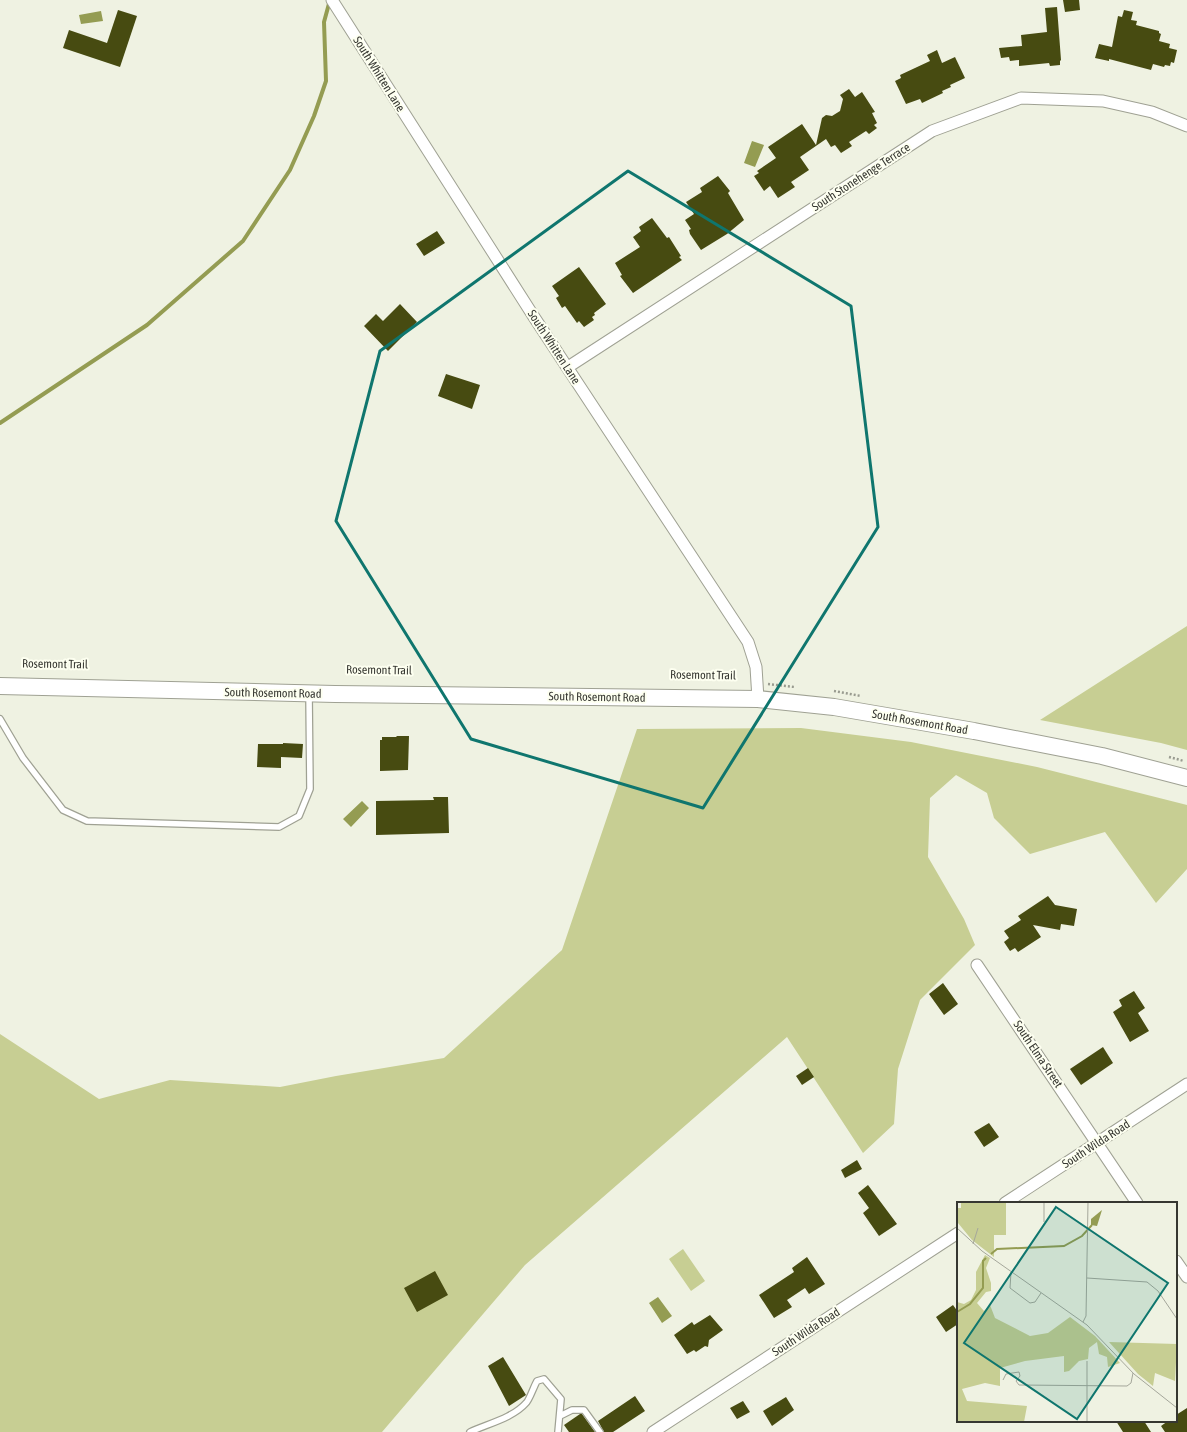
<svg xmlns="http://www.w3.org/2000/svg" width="1187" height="1432" font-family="'Asap Condensed',sans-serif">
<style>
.green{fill:#c7ce93}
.water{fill:#949c52}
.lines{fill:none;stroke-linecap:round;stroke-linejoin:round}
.stream{stroke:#949c52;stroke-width:4}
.building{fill:#474b11}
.lane-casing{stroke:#9fa193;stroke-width:8}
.street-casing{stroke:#9fa193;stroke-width:13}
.secondary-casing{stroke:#9fa193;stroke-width:18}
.path{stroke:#999b90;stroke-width:2.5;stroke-dasharray:2 2;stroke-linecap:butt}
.lane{stroke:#fff;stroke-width:5.5}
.street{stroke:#fff;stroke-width:11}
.secondary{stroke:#fff;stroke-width:16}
.marked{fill:none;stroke:#0f766e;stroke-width:3;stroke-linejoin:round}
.labels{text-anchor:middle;stroke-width:4;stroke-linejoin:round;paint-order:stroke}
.street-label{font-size:12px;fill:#363731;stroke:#fdfff0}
.inset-river{fill:none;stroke:#949c52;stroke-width:2}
.inset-road{fill:none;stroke:#a5a79b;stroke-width:1}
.view{fill:#0f766e;fill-opacity:0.15;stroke:#0f766e;stroke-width:2}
.inset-edge{fill:none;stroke:#363731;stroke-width:2}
</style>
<rect width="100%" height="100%" fill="#eff2e2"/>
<path class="green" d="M1187 626V750L1161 743 1040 720Z
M801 728 911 742 1037 767 1187 805V869L1156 903 1105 832 1030 854 994 818 987 793 956 775 930 798 928 857 964 919 975 945 920 1000 898 1069 894 1124 863 1153 787 1037 525 1265 382 1432H0V1034L99 1099 170 1080 280 1087 336 1076 444 1058 562 950 637 729Z
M683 1249 705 1281 691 1291 669 1259Z"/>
<path class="water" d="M101 11 103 21 81 24 79 15Z
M752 141 764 145 755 167 744 163Z
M362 801 369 808 351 827 343 819Z
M658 1297 672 1316 662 1323 649 1303Z"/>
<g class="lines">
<path class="stream" d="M0 423 147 325 243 241 290 170 314 116 326 81 324 22 330 0"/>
</g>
<path class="building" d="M1063 0H1079L1080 10 1065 12Z
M1057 7 1061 60 1060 61V65L1050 66 1049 63 1019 66V60L1010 61 1009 57 1001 58 999 48 1022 46 1021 35 1047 32 1045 8Z
M118 10 137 16 120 67 63 48 69 30 107 43Z
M1124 10 1133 12 1131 20 1137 21 1136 25 1159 31V33L1161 34 1159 41 1170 44 1169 48 1177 50 1174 63 1171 62 1170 66 1165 65 1164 67 1153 64 1151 70 1109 59V61L1095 58 1099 44 1112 47 1118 16 1122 17Z
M937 50 942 63 955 57 965 78 950 85 951 87 942 91 943 93 922 103 920 99 906 104 895 81 901 78 900 75 930 61 927 55Z
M849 89 855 97 862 92 875 112 872 113 877 123 874 125 877 128 869 134 866 131 849 142 852 146 841 153 835 145 831 147 826 139 800 157 809 170 791 182 795 187 778 198 770 186 764 191 754 176 759 173 757 171 776 158 768 147 802 124 816 145 822 118 826 115 832 116 840 111 843 99 840 95Z
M718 176 730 191 728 193 744 220 727 234 701 250 690 234 689 230 691 229 685 220 694 214 686 202 702 192 700 188Z
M652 218 667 238 669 237 681 256 679 257 682 260 633 293 620 276 622 275 615 263 640 247 633 237 641 231 639 227Z
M437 231 445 243 424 256 416 244Z
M579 267 606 304 594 313 595 315 592 317 594 320 584 327 579 321 577 323 565 306 562 308 556 298 559 296 552 286Z
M400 304 417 322 388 351 364 326 376 314 383 321Z
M446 374 480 385 472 409 438 396Z
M397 736H409L408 770 380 771V740H382V737H396Z
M283 743 303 744 302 758 281 757V768L257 767 258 744H283Z
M433 797H448L449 833 376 835V801L434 800Z
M1048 896 1055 905 1077 909 1074 926 1061 924 1060 930 1033 925 1041 937 1018 952 1015 948 1010 951 1004 942 1009 938 1004 931 1021 920 1018 916Z
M943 983 958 1004 944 1015 929 994Z
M1134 991 1145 1008 1138 1013 1149 1031 1130 1042 1113 1012 1122 1006 1119 1000Z
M1103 1047 1113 1063 1081 1085 1070 1069Z
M808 1068 814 1077 802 1085 796 1076Z
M989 1123 999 1137 984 1147 974 1132Z
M857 1160 862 1169 845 1178 841 1170Z
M868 1185 897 1224 879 1236 863 1213 869 1208 858 1193Z
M807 1257 825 1284 809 1294 805 1288 787 1300 792 1307 774 1318 759 1295 794 1272 792 1268Z
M435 1271 448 1295 417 1312 404 1288Z
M953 1305 958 1312V1324L946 1332 936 1317Z
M710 1315 723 1330 709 1340 708 1347 705 1346 696 1352 694 1350 687 1354 674 1335 692 1322 694 1325Z
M503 1357 526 1395 509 1406 488 1366Z
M635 1396 645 1411 613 1432H604L598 1421Z
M786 1397 794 1410 772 1426 763 1411Z
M743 1401 750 1412 737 1419 730 1408Z
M1187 1408V1432H1165L1161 1426 1168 1421H1176V1415Z
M580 1414H582L595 1432H569L564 1425Z
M1116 1421H1144L1151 1432H1123Z"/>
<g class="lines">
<defs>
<path id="lane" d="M0 719 23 758 63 810 87 821 279 827 299 816 310 789 309 694
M560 1416 572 1410H584L600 1432
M470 1432C487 1424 513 1418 526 1403 529 1401 534 1386 537 1381L544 1379 561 1399 558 1432"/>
<path id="street" d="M332 0 534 317 748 642 756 667 758 699
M568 367 932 131 1021 98 1103 101 1152 112 1187 126
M977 965 1137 1203
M1005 1203 1187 1084
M1176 1261 1187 1277
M653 1432 958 1233"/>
<path id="secondary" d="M0 686 335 694 758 699 834 707 974 731 1102 756 1187 778"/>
</defs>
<use href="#lane" class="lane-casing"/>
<use href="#street" class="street-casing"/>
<use href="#secondary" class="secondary-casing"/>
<path class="path" d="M768 684 795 687
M834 691 861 696
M1169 757 1184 761"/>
<use href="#lane" class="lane"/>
<use href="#street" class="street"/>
<use href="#secondary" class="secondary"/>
</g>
<path class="marked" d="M628 171 851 306 878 527 703 808 471 739 336 521 380 351Z"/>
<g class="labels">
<g class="street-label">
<text transform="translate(379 74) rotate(58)" y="4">South Whitten Lane</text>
<text transform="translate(861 177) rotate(-33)" y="4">South Stonehenge Terrace</text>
<text transform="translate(554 347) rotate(57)" y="4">South Whitten Lane</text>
<text transform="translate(55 664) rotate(1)" y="4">Rosemont Trail</text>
<text transform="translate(379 670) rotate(1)" y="4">Rosemont Trail</text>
<text transform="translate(703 675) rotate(1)" y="4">Rosemont Trail</text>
<text transform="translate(273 693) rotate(1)" y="4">South Rosemont Road</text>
<text transform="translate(597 697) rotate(1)" y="4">South Rosemont Road</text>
<text transform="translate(920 722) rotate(10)" y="4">South Rosemont Road</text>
<text transform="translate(1038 1054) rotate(56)" y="4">South Elma Street</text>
<text transform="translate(1096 1144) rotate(-33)" y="4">South Wilda Road</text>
<text transform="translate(806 1332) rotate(-33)" y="4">South Wilda Road</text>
</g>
</g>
<g transform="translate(957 1202)">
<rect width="220" height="220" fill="#eff2e2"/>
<path d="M4 0H49V33H37V55L15 38 1 21V6H4ZM28 53 33 56 29 66 34 81V89L29 90 20 101 27 109 33 103 38 116 73 134 91 131 113 115 138 134 163 161 151 165 150 155 142 152 140 140 132 146 131 157 122 159 112 169 107 170V154L68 159 43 166V184L28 181 5 187 10 199 70 204 67 220H0V100L7 102 14 98 19 88V70ZM152 140 220 142 218 179 198 171 196 184 181 172Z" fill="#c7ce93"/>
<path d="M145 8 140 24 134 23V17Z" fill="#949c52"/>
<path class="inset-river" d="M34 52 40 47 107 44 125 34 135 23M0 110 13 102 26 86V59L29 56"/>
<path class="inset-road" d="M87 0V20M0 26 25 49 130 123 177 172 220 206M16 42 21 26M54 70 53 86 73 101 78 100 84 91M130 76 190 80 201 89 220 117M126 120 129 114 131 0M130 159V220M46 178 49 172 62 170 63 174 59 179 62 183 170 184 174 181 176 171"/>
<path class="view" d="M99 5 211 81 120 217 7 141Z"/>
<rect width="220" height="220" class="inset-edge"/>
</g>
</svg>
